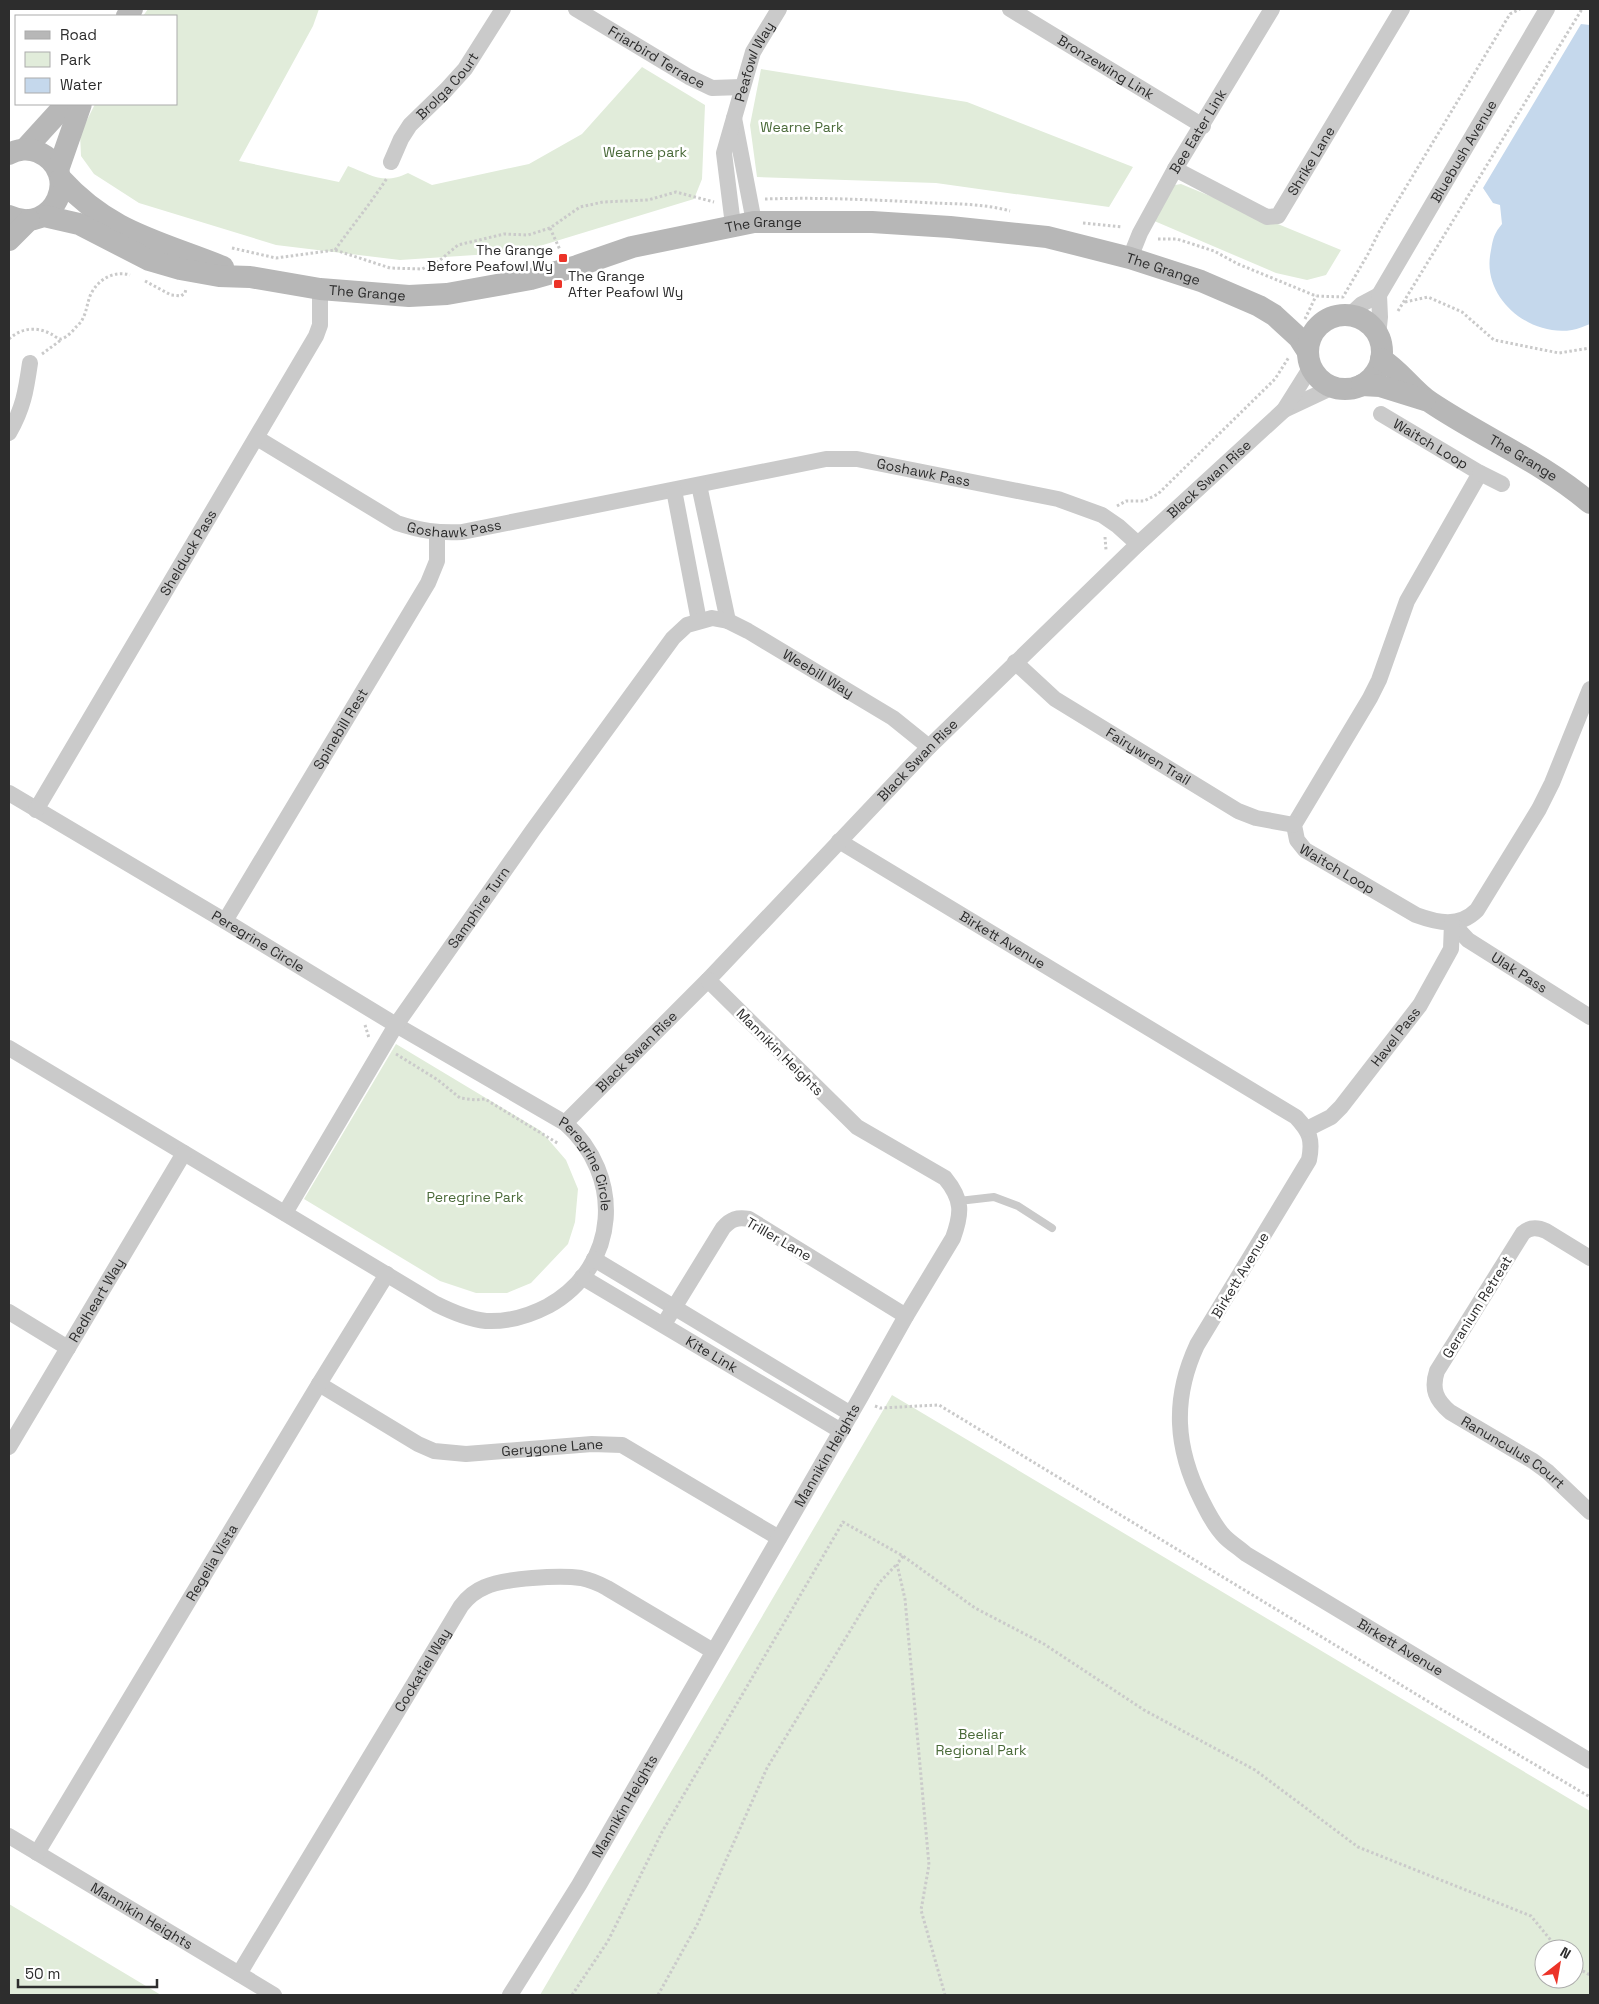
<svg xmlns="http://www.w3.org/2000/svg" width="1599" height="2004" font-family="'Space Grotesk',sans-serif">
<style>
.green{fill:#e1ecda;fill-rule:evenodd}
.water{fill:#c5d8ec}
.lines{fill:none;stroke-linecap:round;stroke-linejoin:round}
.path{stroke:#cacaca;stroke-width:3;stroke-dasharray:2.5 2.5;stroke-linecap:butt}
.lane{stroke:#cacaca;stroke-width:8}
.street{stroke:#cacaca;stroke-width:16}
.secondary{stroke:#b7b7b7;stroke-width:22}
.poi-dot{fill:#ec3328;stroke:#fff;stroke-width:2}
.labels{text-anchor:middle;stroke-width:5;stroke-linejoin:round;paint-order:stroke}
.street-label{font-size:14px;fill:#2d2d2d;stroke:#fff}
.park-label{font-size:14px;fill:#4a6a39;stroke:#fff}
.poi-label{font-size:14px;fill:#2d2d2d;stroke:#fff;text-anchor:end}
</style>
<rect width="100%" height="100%" fill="#fff"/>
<path class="green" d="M148 9H319L313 26 239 161 339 182 348 166C371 175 384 185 408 173L432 185 529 164 582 134 642 67 705 105 702 179 694 199 520 252 400 260 276 245 139 203 94 174 81 156 80 134 95 104H176V16H143Z
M761 69 967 102 1133 167 1109 207 936 183 757 177 750 125Z
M1181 184 1341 250 1326 275 1307 280 1276 273 1152 220 1169 186Z
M396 1044 541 1131 566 1160 578 1189 575 1222 568 1244 531 1283 507 1293H476L440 1281 304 1199Z
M892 1395 1590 1811V1995H540ZM1544 1949H1574V1979H1544Z
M9 1904 161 1995H9Z"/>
<path class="water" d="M1581 24 1590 25V324C1584 326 1578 329 1572 330 1530 337 1484 299 1490 256 1493 241 1492 236 1502 224L1500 205 1493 203 1483 188Z"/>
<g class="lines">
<path class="path" d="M765 199C822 197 877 200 934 203 959 204 986 204 1010 211
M1083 223 1122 227
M550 228 560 250
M1158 239H1177L1214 251 1238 264 1316 296 1343 297 1368 254 1379 232 1510 14 1520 9
M232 248 276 258 335 250 390 268 422 269 439 261 458 245 504 234 528 235 550 228 580 207 603 202 648 200 676 192 714 202
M335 250C352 226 371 203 387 178
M145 281 171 295 181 296 185 293 186 289
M1405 302 1428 297 1462 312 1494 340 1559 353 1590 348
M1398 311 1582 9
M1305 319 1316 296
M9 339C21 328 36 326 51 334 54 335 57 339 61 339 66 338 73 331 76 327 86 319 86 307 90 296 97 280 113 270 130 275
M42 354 61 340
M1117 506 1126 501H1144L1158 494 1275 379 1289 357
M1105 537 1106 550
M365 1025 369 1038
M396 1054 438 1080 460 1098 476 1100 485 1099 559 1144
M875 1406 880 1408 939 1405 1439 1708 1590 1797
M903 1556 897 1564 905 1599 929 1865 921 1910 945 1995
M1574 1966 1590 1975
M572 1995 608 1941 662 1832 843 1522 903 1556 975 1608 1044 1644 1144 1710 1255 1770 1358 1847 1531 1916 1558 1949
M658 1995 697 1925 767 1768 879 1583 897 1564"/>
<path class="lane" d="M959 1201 994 1197 1018 1206 1052 1228"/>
<g class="street">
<path id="s1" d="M576 9 689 77 712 88 742 87"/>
<path id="s2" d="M1010 9 1203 126"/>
<path d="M734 118 754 222"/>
<path id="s3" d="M391 162 401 139 410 125 446 90 465 69 503 9"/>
<path id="s4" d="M1175 169 1267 217 1278 216 1402 9"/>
<path id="s5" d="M733 225 724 153 753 52 779 9"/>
<path id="s6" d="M1130 258 1140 233 1175 169 1272 9"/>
<path d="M1349 316 1362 304 1379 295"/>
<path id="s7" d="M1378 336 1380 317 1379 295 1547 9"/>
<path d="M1284 410 1333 387"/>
<path id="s8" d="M1381 414 1480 473 1407 601 1379 680 1370 698 1294 825 1297 840 1305 850 1416 915C1438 923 1459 928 1477 910L1539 809 1552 783 1590 689"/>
<path d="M9 433C23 409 26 391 30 363"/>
<path id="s9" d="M257 438 397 523C421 531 437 533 462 532L826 459H857L1058 499 1102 515 1118 526 1138 544"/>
<path d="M1480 473 1502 484"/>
<path d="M699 485 728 621"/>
<path d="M674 490 699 621"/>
<path id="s10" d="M1015 662 1055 699 1238 811 1256 818 1294 825"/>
<path id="s11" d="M9 793 225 921 396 1025 565 1123C624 1175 620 1266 548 1306 529 1316 508 1322 486 1321 468 1319 452 1312 436 1304L9 1048"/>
<path id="s12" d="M36 810 316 336 320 325V289"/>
<path id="s13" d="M839 841 1296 1117C1310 1132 1313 1140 1309 1160L1197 1345C1172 1399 1175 1448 1202 1501 1208 1513 1215 1527 1225 1537 1231 1543 1239 1548 1246 1554L1590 1761"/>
<path id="s14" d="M225 921 428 583 437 561V533"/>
<path id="s15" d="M1452 923 1468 940 1590 1017"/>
<path id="s16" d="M565 1123 708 980 929 747 1138 544 1284 410 1311 367"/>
<path id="s17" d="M1307 1129 1331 1117 1341 1107 1420 1005 1451 949 1452 923"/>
<path id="s18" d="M285 1213 396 1025 533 830 673 638 687 625 712 618 728 621 748 631 893 718 929 747"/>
<path id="s19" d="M1590 1258 1546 1231C1537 1227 1530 1227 1523 1233L1437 1371C1431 1389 1436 1400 1450 1412L1533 1461 1548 1472 1590 1512"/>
<path d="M594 1259 851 1414"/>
<path id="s20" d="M582 1277 841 1431"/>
<path d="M9 1312 68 1348"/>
<path d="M664 1324 723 1228C731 1219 737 1217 749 1219L906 1316"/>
<path id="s21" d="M319 1384 418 1444 434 1451 466 1454 592 1444 622 1445 779 1538"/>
<path id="s22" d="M9 1447 184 1153"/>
<path id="s23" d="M9 1836 274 1995"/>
<path id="s24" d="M37 1853 319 1384 387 1274"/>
<path id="s25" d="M239 1974 461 1606C467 1598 475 1591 485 1587 504 1578 560 1575 581 1578 591 1580 598 1583 607 1588L713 1651"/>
<path id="s26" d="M510 1995 579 1885 860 1398 906 1316 953 1238C962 1213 963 1200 945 1178L857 1127 708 980"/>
</g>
<g class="secondary">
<path d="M127 16 132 9"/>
<path d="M25 149 66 104"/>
<path d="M9 154C17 149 29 148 38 152 83 172 54 237 9 216"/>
<path d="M58 170 81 104"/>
<path d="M61 179C110 233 159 241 223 267"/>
<path id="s27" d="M44 216 79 224 149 260 180 269 219 276 250 277 320 289 409 296 447 294 531 279 577 266 632 247 754 222H872L950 227 1047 237 1130 258 1201 281 1259 306 1274 315 1299 338 1308 352"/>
<path d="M9 240 29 220"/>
<circle cx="1345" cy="352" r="37"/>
<path id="s28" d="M1381 359C1400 370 1412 390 1430 402 1482 437 1542 462 1590 503"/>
<path d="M1362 385 1380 386 1425 400"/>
</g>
</g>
<g class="poi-dot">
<rect x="558" y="253" width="10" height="10" rx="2.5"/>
<rect x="553" y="279" width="10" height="10" rx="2.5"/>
</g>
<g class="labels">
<g class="street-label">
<text dy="5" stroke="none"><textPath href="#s1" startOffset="94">Friarbird Terrace</textPath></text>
<text dy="5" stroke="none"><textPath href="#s5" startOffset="169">Peafowl Way</textPath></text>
<text dy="5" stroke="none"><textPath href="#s2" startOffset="112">Bronzewing Link</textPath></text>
<text dy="5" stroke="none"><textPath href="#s3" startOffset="96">Brolga Court</textPath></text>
<text dy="5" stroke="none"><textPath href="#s6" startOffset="144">Bee Eater Link</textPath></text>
<text dy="5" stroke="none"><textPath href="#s7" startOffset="208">Bluebush Avenue</textPath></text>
<text dy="5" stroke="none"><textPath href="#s4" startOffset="179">Shrike Lane</textPath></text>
<text dy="5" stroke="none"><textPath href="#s27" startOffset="741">The Grange</textPath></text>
<text dy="5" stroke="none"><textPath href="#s27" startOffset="1146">The Grange</textPath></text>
<text dy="5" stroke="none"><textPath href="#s27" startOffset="336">The Grange</textPath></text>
<text dy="5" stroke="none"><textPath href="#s8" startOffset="58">Waitch Loop</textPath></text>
<text dy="5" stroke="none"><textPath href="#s28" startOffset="174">The Grange</textPath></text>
<text dy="5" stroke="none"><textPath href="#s9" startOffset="700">Goshawk Pass</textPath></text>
<text dy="5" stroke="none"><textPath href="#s16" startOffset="911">Black Swan Rise</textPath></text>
<text dy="5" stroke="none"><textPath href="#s9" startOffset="222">Goshawk Pass</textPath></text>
<text dy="5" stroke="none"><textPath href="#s12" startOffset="299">Shelduck Pass</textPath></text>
<text dy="5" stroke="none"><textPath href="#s18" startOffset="860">Weebill Way</textPath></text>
<text dy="5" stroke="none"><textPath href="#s14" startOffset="224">Spinebill Rest</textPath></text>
<text dy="5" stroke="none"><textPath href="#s10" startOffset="164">Fairywren Trail</textPath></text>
<text dy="5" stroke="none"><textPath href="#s16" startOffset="506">Black Swan Rise</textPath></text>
<text dy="5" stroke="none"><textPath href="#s8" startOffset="580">Waitch Loop</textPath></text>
<text dy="5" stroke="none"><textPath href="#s18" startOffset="362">Samphire Turn</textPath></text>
<text dy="5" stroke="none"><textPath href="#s13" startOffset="191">Birkett Avenue</textPath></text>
<text dy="5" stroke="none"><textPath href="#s11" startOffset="290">Peregrine Circle</textPath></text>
<text dy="5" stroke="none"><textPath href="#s15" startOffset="84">Ulak Pass</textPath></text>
<text dy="5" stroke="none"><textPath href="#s17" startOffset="130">Havel Pass</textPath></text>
<text dy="5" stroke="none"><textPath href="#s16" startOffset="101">Black Swan Rise</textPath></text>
<text transform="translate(780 1052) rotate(45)" y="5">Mannikin Heights</text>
<text dy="5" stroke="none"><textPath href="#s11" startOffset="694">Peregrine Circle</textPath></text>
<text transform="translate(779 1239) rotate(30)" y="5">Triller Lane</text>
<text transform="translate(1240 1275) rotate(-59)" y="5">Birkett Avenue</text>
<text dy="5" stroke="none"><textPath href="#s22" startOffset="171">Redheart Way</textPath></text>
<text transform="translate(1477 1307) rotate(-58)" y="5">Geranium Retreat</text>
<text dy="5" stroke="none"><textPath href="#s20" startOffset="151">Kite Link</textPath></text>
<text dy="5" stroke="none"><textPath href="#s21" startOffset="252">Gerygone Lane</textPath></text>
<text dy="5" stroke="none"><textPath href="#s19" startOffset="360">Ranunculus Court</textPath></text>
<text dy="5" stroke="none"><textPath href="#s26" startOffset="626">Mannikin Heights</textPath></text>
<text dy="5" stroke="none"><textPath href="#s24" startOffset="339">Regelia Vista</textPath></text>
<text dy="5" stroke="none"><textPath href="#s13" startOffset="1210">Birkett Avenue</textPath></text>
<text dy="5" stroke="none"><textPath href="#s25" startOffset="355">Cockatiel Way</textPath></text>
<text dy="5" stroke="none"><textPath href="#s26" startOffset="221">Mannikin Heights</textPath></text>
<text dy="5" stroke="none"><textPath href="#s23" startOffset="155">Mannikin Heights</textPath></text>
</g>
<g class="park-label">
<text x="802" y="132">Wearne Park</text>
<text x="645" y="157">Wearne park</text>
<text x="475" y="1202">Peregrine Park</text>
<text x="981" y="1739">Beeliar<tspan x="981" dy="16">Regional Park</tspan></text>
</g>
<g class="poi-label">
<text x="553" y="255">The Grange<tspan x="553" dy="16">Before Peafowl Wy</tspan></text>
<text x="568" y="281" text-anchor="start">The Grange<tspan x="568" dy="16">After Peafowl Wy</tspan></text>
</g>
</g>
<rect width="1599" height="2004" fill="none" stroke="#2d2d2d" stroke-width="20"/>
<rect x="15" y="15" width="162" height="90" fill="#ffffff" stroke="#ababab"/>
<rect x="25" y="31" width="25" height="8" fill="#b7b7b7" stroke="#ababab"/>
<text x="60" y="40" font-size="15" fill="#2d2d2d">Road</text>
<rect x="25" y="52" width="25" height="15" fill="#e1ecda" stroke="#ababab"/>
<text x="60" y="65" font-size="15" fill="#2d2d2d">Park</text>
<rect x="25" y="78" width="25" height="15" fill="#c5d8ec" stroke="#ababab"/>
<text x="60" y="90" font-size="15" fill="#2d2d2d">Water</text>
<g transform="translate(1559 1964) rotate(31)"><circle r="24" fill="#ffffff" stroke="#ababab"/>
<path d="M0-4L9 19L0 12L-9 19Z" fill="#ec3328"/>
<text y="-8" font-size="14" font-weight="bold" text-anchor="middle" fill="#2d2d2d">N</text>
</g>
<path d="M18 1979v8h139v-8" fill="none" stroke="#2d2d2d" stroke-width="2.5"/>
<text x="25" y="1979" font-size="15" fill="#2d2d2d" stroke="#ffffff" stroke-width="4" paint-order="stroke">50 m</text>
</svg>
